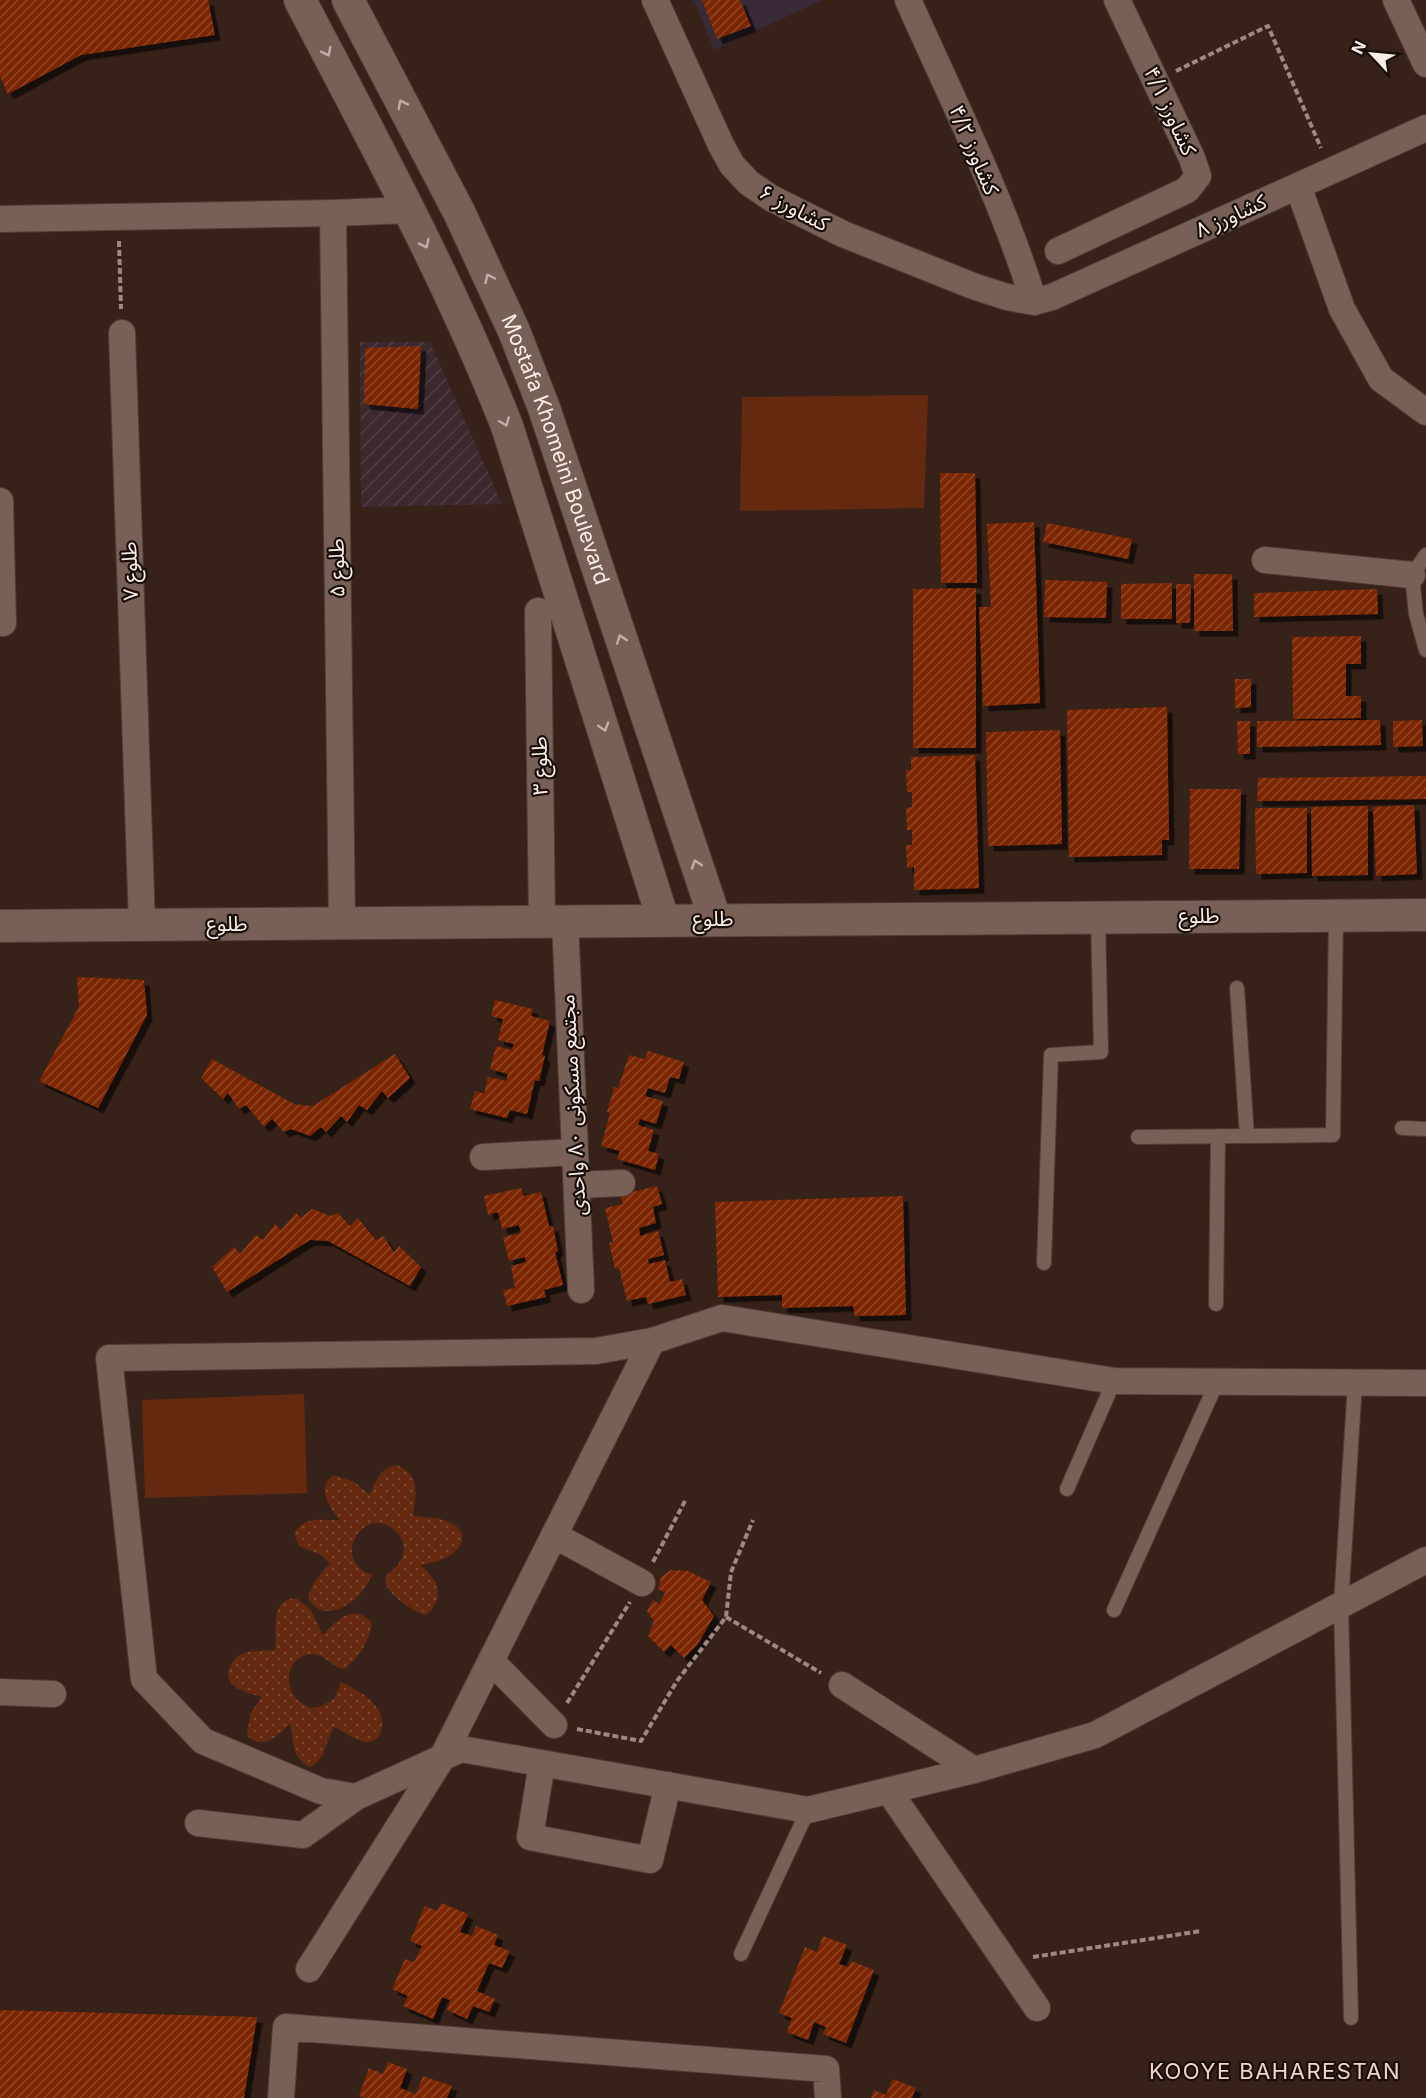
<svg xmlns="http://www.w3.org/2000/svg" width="1426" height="2098" font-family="Inter,'Noto Sans Arabic',sans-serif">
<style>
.industrial{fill:url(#industrial-furrows)}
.education{fill:#382a37}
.green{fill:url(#green-dots)}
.pitch{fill:#64290e}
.building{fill:url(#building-hatch);filter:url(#shadow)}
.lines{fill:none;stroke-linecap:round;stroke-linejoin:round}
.service-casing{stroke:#4f3d36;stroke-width:16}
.minor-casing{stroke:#4f3d36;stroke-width:28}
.tertiary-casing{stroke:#4f3d36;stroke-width:34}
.path{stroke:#9b8982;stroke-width:4;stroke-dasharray:6 3;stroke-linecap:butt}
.service{stroke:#796056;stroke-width:14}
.minor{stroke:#796056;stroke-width:26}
.tertiary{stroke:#796056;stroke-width:32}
.oneway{stroke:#c1aea6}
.labels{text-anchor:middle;stroke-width:4.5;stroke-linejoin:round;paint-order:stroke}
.street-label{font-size:21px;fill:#fcede7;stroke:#180e0a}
.neighbourhood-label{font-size:22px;letter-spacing:1.5px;fill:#f1d4c9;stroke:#180e0a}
</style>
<defs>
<pattern id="industrial-furrows" width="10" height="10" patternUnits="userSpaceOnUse" patternTransform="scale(1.5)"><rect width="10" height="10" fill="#3c292f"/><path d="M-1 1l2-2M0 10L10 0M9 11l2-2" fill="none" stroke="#4f3e43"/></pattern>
<pattern id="green-dots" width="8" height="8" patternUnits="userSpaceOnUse" patternTransform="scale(1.5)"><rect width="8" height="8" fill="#64290e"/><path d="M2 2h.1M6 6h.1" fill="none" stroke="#7b4831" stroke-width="1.8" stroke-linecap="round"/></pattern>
<pattern id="building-hatch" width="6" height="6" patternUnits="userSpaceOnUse" patternTransform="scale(1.5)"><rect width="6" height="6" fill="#7c2601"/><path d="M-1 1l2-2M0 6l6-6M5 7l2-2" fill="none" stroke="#904626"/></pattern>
<filter id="shadow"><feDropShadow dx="5.5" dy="5.5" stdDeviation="0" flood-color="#0009"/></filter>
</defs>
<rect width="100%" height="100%" fill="#372219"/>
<path class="industrial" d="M360 342H430L502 504 361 507Z"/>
<path class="education" d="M694 0H823L714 50Z"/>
<path class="green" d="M396 1465C421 1474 416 1494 413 1515 424 1518 436 1517 447 1521 467 1529 467 1545 449 1556 441 1561 430 1563 421 1565 426 1570 431 1575 435 1581 441 1592 437 1609 425 1615 414 1612 377 1589 387 1575 389 1572 392 1571 394 1569 405 1558 408 1543 396 1532 367 1501 327 1559 372 1575 368 1582 364 1590 359 1595 345 1610 318 1621 308 1597L314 1582 330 1563 321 1555 299 1546 294 1533C307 1515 319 1521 339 1520 330 1507 315 1488 334 1475L354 1482 370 1495C375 1482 381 1467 396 1465Z
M296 1598 311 1610 323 1635C335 1621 356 1601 372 1624 369 1642 359 1657 345 1669 330 1668 324 1650 306 1655 285 1661 284 1689 299 1701 303 1704 307 1707 312 1708 319 1708 327 1703 334 1699L341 1682C360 1691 388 1706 381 1731 379 1738 375 1742 368 1742 355 1741 345 1732 334 1727 325 1740 326 1761 310 1767 290 1756 295 1743 290 1724 279 1735 262 1752 247 1735L250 1714 262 1697C248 1693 224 1688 229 1669 231 1663 236 1657 241 1654 252 1650 264 1651 275 1650 278 1632 268 1600 296 1598Z"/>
<path class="pitch" d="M928 395 924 508 740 511 742 397Z
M304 1394 307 1493 145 1498 142 1400Z"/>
<path class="building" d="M0 0H208L215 35 81 55 8 94 0 76Z
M702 0H740L751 26 717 39Z
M421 346 418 409 364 404 365 348Z
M940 473H975L977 583H941Z
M1034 522 1040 703 983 706 979 607H991L987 524Z
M1047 523 1132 539 1128 559 1043 542Z
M1194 574H1232L1233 631H1194Z
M1045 580 1107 582 1106 618 1044 617Z
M1172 583V619H1121V584Z
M1176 584H1191L1190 623H1176Z
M976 588V748H913V589Z
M1377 589 1378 614 1254 617V593Z
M1361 636V664H1346V696H1361V718L1293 719 1292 637Z
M1235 679H1251V707L1235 708Z
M1167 707 1169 840H1162V855L1069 857 1067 710Z
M1380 720 1381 745 1257 747V721Z
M1422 720 1423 746 1393 747V721Z
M1237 721H1250V754H1238Z
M1060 730 1062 844 988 846 986 732Z
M975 755 979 888 914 890V867L907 868 906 845H912V830H907L906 808 912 807V792H907L906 770H911V757Z
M1426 776V799L1257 801 1258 778Z
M1190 789H1241L1239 869H1189Z
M1414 805 1417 874 1376 876 1373 807Z
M1368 806V875L1312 876 1311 807Z
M1255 808H1307V873L1256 874Z
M77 977 144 980 147 1015 98 1108 39 1081 79 1007Z
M495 1000 533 1009 531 1016 550 1021 542 1055 545 1056 539 1081 535 1080 527 1114 510 1110 507 1118 470 1109 475 1091 484 1094 488 1077 506 1081 508 1074 490 1069 496 1046 512 1050 514 1044 498 1040 503 1019 491 1016Z
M648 1051 684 1062 679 1079 670 1077 665 1093 648 1088 645 1096 663 1101 656 1124 640 1119 638 1125 654 1130 648 1151 659 1154 655 1170 617 1159 620 1151 601 1146 610 1113 607 1112 614 1087 618 1088 629 1055 645 1059Z
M395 1054 410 1078 388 1098 382 1091 367 1110 359 1105 347 1122 341 1116 326 1132 321 1127 310 1136 291 1129 284 1132 272 1119 264 1127 246 1105 239 1109 228 1093 223 1099 201 1078 212 1059 294 1104 313 1106Z
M657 1186 662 1204 653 1207 656 1223 639 1228 640 1236 658 1231 664 1255 648 1259 649 1264 665 1260 670 1282 682 1279 686 1295 648 1304 646 1297 627 1301 619 1268 615 1269 609 1243 613 1242 605 1208 623 1204 620 1195Z
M521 1188 523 1196 541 1192 549 1226H553L558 1251 555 1252 563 1285 544 1290 546 1297 507 1306 503 1290 515 1288 511 1266 526 1262 525 1257 509 1261 503 1237 521 1233 519 1225 502 1229 498 1212 488 1215 484 1196Z
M903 1196 906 1315 855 1316 853 1306 782 1308V1295L718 1297 715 1202Z
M312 1209 331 1216 338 1213 350 1226 358 1218 376 1240 383 1236 394 1252 399 1246 421 1267 410 1286 328 1241 310 1240 227 1292 212 1267 234 1247 240 1254 256 1235 263 1240 275 1224 281 1230 296 1213 301 1218Z
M671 1570 688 1571 711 1582 702 1600 714 1616 698 1644 684 1658 671 1645 664 1652 648 1636 654 1621 647 1611 653 1600 659 1604 665 1593 658 1589 661 1577Z
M441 1903 468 1914 460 1932 472 1936 476 1926 498 1935 494 1945 510 1951 502 1968 489 1963 477 1991 495 1999 489 2012 473 2006 467 2019 447 2010 450 2000 442 1997 433 2019 403 2006 408 1996 392 1989 405 1959 414 1962 422 1946 410 1941 425 1906 437 1911Z
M823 1936 847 1945 839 1964 848 1967 851 1961 874 1970 846 2043 823 2034 826 2027 814 2022 808 2040 787 2032 792 2018 779 2013 805 1947 817 1952Z
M0 2010 257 2017 244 2098H0Z
M388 2062 407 2069 400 2088 416 2094 423 2076 452 2086 447 2098H365L359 2096 369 2068 383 2074Z
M893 2079 916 2088 912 2098H871L874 2090 886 2095Z"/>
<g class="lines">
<defs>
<path id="service" d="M1426 555 1412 575 1416 614 1426 650
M1237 988 1247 1136
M1402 1128 1426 1129
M1138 1137 1333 1135 1336 915
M1044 1263 1051 1055 1101 1052 1098 917
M1216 1304 1218 1136
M1067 1489 1114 1381
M1114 1610 1217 1382
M741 1954 808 1810
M1351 2018 1341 1604 1355 1383"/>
<path id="minor" d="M655 0 721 145 732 165 749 183 771 198 843 234 973 286 1007 297 1034 302 1052 297 1426 128
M908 0C952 99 1002 198 1034 302
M1396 0 1426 64
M1298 186 1342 309 1381 379 1426 412
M333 213 342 923
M0 219 333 213 409 210
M1058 251 1187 190 1198 176 1192 158 1117 0
M122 333 142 925
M0 501 3 623H0
M1265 560 1412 575
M538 611 542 921
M565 920 581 1290
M483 1157 575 1152
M577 1185 622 1183
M1426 1383 1114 1381 722 1318 652 1341 596 1351 109 1358 144 1679 203 1741 321 1791 356 1797 461 1749 808 1810 974 1770 1095 1735 1426 1560
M554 1535 642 1583
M491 1661 554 1725
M842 1685 974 1770
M0 1692 53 1694
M542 1763 530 1837 650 1860 668 1785
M889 1791 1037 2008
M198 1823 303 1835 356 1797
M309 1969 442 1758 652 1341
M281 2098 286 2027 826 2069 828 2098"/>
<g id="tertiary">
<path d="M300 0C373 140 449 279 507 426L663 919"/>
<path id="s1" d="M348 0 459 212 514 331 544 408 715 919"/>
<path d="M0 926 1426 915"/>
</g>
</defs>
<use href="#service" class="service-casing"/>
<use href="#minor" class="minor-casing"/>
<use href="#tertiary" class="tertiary-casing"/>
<path class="path" d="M1176 71 1268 26 1321 148
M119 241 121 309
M653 1562 686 1499
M726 1617 821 1673
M567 1703 630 1602
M577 1729 641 1741 677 1681 726 1617 731 1572 753 1520
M1033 1957 1201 1931"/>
<use href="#service" class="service"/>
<use href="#minor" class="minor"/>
<use href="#tertiary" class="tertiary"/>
</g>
<defs><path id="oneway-chevron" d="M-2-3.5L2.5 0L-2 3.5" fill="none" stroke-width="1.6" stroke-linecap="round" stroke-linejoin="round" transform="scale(1.5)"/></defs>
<g class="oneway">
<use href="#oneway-chevron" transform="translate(327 52) rotate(63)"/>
<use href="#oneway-chevron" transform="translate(402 104) rotate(-117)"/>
<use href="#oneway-chevron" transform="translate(425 244) rotate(64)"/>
<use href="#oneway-chevron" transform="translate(489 278) rotate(-115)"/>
<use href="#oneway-chevron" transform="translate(505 422) rotate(69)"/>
<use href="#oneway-chevron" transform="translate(621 639) rotate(-109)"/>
<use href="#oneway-chevron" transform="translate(604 727) rotate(73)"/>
<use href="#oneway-chevron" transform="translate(696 864) rotate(-108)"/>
</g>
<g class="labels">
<g class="street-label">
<text transform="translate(1170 111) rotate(65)" y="7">کشاورز ۴/۱</text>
<text transform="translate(974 150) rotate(67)" y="7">کشاورز ۴/۲</text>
<text transform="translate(794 208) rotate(28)" y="7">کشاورز ۶</text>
<text transform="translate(1231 216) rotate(-24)" y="7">کشاورز ۸</text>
<text dy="7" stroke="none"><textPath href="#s1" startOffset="496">Mostafa Khomeini Boulevard</textPath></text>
<text transform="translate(337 568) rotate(-91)" y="7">طلوع ۵</text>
<text transform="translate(130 571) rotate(-92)" y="7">طلوع ۷</text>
<text transform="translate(540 766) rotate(-91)" y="7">طلوع ۳</text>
<text x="1199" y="923">طلوع</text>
<text x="713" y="926">طلوع</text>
<text x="227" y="931">طلوع</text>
<text transform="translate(573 1105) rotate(-93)" y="7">مجتمع مسکونی ۸۰ واحدی</text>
</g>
<g class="neighbourhood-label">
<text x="1275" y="2079">KOOYE BAHARESTAN</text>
</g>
</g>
<g transform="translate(1372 54) rotate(296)" stroke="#180e0a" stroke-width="4.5" paint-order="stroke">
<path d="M0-4.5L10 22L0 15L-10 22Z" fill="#fcede7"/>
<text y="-9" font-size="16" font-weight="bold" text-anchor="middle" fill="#fcede7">N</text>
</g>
</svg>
